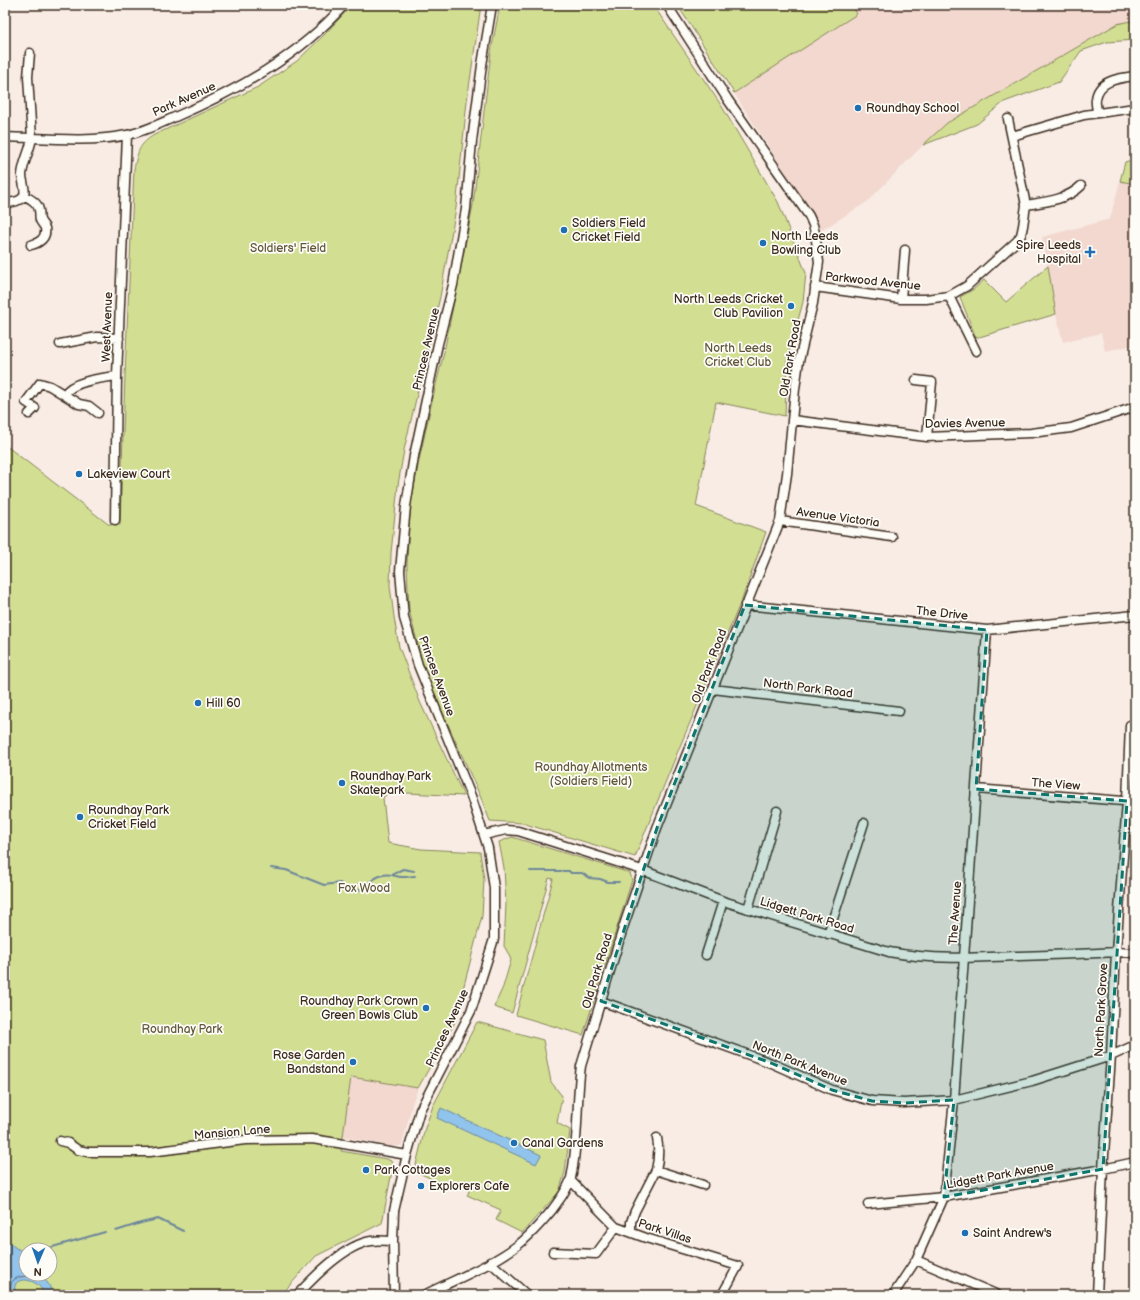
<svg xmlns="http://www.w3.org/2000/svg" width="1140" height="1300" font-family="'Balsamiq Sans',sans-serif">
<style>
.built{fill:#f2d8cf}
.green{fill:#d2df93;stroke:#868458;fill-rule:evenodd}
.water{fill:#90c4ed;stroke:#6e869a}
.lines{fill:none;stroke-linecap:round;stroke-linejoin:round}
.shore{stroke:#5d6871;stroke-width:1}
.stream{stroke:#6e869a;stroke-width:2}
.minor-casing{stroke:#3b2a1e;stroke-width:11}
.minor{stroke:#fdfcf7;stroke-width:8}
.marked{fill:#0f766e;fill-opacity:0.2;stroke:#0f766e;stroke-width:3;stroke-dasharray:8 5;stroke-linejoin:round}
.poi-dot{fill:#1f6fb2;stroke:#fdfcf7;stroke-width:1.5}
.labels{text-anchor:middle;stroke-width:3.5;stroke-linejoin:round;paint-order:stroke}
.street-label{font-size:12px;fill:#3b2a1e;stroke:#fdfcf7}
.poi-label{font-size:12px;fill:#3b2a1e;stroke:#fdfcf7;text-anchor:start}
.park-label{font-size:12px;fill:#61573b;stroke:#fdfcf7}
</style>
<rect width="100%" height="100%" fill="#f8ece5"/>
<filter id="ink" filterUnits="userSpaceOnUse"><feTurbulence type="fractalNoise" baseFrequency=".025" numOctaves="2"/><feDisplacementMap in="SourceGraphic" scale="8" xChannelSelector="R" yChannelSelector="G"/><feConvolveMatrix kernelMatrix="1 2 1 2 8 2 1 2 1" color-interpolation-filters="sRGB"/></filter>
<g filter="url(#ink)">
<path class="built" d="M687 5H1135V20L1117 24 947 123 923 145 867 202 822 230 680 9Z
M1120 181 1135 184V345L1105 351 1101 333 1063 342 1056 314 1042 237 1110 219Z
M351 1077 418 1088 413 1101 402 1145 399 1146H389L346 1137 312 1133Z"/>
<path class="green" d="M352 5H481L467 101 456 208 440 297 404 450 398 485 391 553 390 586 394 617 399 647 420 702 464 796 389 792 383 798 388 843 421 849 480 852 484 879 482 916 454 1024 418 1088 351 1077 341 1151 387 1159 391 1161 393 1166 382 1223 316 1256 281 1295H5V445L108 524 120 525 125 375 134 169C138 152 138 145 154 135L258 87 297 61 325 34ZM26 1250H50V1274H26Z
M500 5H653L721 105 778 202 806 273 803 302 787 360 785 416 716 402 696 506 766 532 742 599 678 751 635 857 522 823 490 821 481 798 429 682 422 661 409 610 407 565 408 535 411 503 420 456 432 401 444 352 473 205 491 52Z
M687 5H857L853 7 857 14 734 93 680 9Z
M1135 20V40L1107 42 1081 51 1059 82 1004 102 977 124 923 145 947 123 1117 24Z
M1135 159V184L1120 181 1125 162Z
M1048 266 1056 314 976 338 960 297 974 289 984 280 1006 302Z
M512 837 630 873 632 880 583 1035 516 1015 553 879 549 878 512 1013 494 1007 503 987 511 960 508 953 504 946 506 904 504 868 499 842Z
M477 1022 543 1040 551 1082 562 1096 557 1123 570 1130 565 1172 559 1192 522 1233 496 1220 501 1210 467 1195 469 1192 467 1188 468 1185 466 1182 462 1183 458 1188 456 1187 455 1189 421 1174 422 1171 415 1169 425 1128 433 1106Z"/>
<path class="water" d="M441 1108 541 1155 536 1164 437 1118Z
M5 1239 16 1248 26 1253V1274H41C45 1281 52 1286 52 1295H44C40 1276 6 1274 17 1295H5Z"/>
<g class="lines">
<path class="shore" d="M13 1295C4 1277 23 1274 36 1278L37 1277 38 1274"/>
<path class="stream" d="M271 868 286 870 324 885 340 883C358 905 366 878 383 875 390 873 396 877 402 877 407 877 411 876 415 876
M530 871H569L571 873H582L589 878 600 879 608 882H619
M393 874 403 869 414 871
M116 1231 141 1223 158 1219 183 1231
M49 1248 105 1232"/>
<defs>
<path id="minor" d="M1097 112C1097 108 1095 103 1096 99 1098 80 1120 78 1135 76
M1012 136 1084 115 1135 108
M5 137C43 138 90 143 127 135 143 132 159 124 175 117 238 90 298 57 344 5
M24 196C30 198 38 203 39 210 40 213 39 217 40 220 41 223 44 225 45 228 47 238 39 243 31 245
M9 203C13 202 21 201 23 197 27 192 22 181 22 175 23 162 30 151 32 138L28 77 30 53
M1026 205C1044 202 1067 200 1081 186
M815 287 901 299H926L949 296 967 286 1017 241 1021 235 1023 226 1026 205 1008 119
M949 296 976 351
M901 299 905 250
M60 344 97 337 119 338
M916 380 932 382 927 437
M65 394C72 381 103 378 117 376
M29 414 35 408 26 402 40 383 50 386 79 404 89 406 98 413
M792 420 927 437 1031 433 1071 428 1135 407
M115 520 117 376 127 135
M780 521 892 537
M745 605 987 630 1135 615
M713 689 899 711
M976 789 1135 802
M484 835 506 830 518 831 642 870 723 901 889 952C931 960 973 958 1016 956 1049 955 1083 954 1116 952L1135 953
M748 909 777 811
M828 934 864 823
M706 955 723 901
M601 1001 771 1063 832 1090 872 1101 904 1103 954 1100 1032 1081 1111 1056 1135 1045
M60 1141 68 1143 78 1150 88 1152H150L245 1140 312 1139 338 1143 407 1155
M656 1170C659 1158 659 1149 657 1138
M570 1180 616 1227 646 1238 738 1266 722 1295
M868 1204 944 1197 1103 1169 1135 1162
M631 1232V1222L635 1211 656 1170 703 1185
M553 1252 596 1254 616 1227
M916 1260 998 1295
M490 1262 527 1295
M297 1295C315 1276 345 1245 371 1241 378 1240 386 1241 393 1241
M394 1295 393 1241 394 1211 407 1155 420 1110 471 1011 494 939V888L488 848 471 796 418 665 404 618 400 571 406 506 414 456 438 344 453 285 466 209 472 141 482 65 492 5
M424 1295C454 1280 492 1265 518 1245 531 1235 542 1222 552 1210 559 1200 568 1190 571 1178 579 1141 576 1103 581 1066L624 925 657 828 780 521 787 474 795 389 799 361 813 303 819 262 815 233 813 225 809 216 728 100 667 5
M893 1295 916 1260 944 1197 954 1100 987 630
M1097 1295 1103 1169 1111 1056 1116 952 1127 801 1130 725H1135"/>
</defs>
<use href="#minor" class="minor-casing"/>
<use href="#minor" class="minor"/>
</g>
</g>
<path class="marked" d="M745 605 987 630 976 789 1127 801 1103 1169 944 1197 954 1100 904 1103 872 1101 832 1090 771 1063 601 1001 657 828Z"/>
<g class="poi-dot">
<circle cx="858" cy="108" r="4"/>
<circle cx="564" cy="230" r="4"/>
<circle cx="763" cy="243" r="4"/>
<path d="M1088 246h4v4h4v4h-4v4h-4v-4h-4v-4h4z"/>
<circle cx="791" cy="306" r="4"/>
<circle cx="79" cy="474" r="4"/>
<circle cx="198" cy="703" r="4"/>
<circle cx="342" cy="783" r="4"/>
<circle cx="80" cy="817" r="4"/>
<circle cx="426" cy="1008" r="4"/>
<circle cx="353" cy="1062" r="4"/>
<circle cx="514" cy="1143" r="4"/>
<circle cx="366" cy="1170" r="4"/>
<circle cx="421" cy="1186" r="4"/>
<circle cx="965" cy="1233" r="4"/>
</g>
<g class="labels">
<g class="street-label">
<text transform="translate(184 99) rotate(-24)" y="4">Park Avenue</text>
<text transform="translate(873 281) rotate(6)" y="4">Parkwood Avenue</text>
<text transform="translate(107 327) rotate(-88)" y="4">West Avenue</text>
<text transform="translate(426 349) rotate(-77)" y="4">Princes Avenue</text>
<text transform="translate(790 358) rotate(-80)" y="4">Old Park Road</text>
<text transform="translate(965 423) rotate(-1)" y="4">Davies Avenue</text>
<text transform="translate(838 517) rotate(8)" y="4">Avenue Victoria</text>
<text transform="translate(942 613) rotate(6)" y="4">The Drive</text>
<text transform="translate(709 666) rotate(-69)" y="4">Old Park Road</text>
<text transform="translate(437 676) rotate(70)" y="4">Princes Avenue</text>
<text transform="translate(808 688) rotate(7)" y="4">North Park Road</text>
<text transform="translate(1056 784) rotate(4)" y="4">The View</text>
<text transform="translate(955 913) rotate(-86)" y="4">The Avenue</text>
<text transform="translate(807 915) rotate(17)" y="4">Lidgett Park Road</text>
<text transform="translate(597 971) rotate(-73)" y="4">Old Park Road</text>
<text transform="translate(1101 1010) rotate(-87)" y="4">North Park Grove</text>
<text transform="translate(447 1028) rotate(-65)" y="4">Princes Avenue</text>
<text transform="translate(800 1063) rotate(22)" y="4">North Park Avenue</text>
<text transform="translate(232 1132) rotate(-5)" y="4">Mansion Lane</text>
<text transform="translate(1000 1175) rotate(-10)" y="4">Lidgett Park Avenue</text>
<text transform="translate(665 1231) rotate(18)" y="4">Park Villas</text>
</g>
<g class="poi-label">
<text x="866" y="112">Roundhay School</text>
<text x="572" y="227">Soldiers Field<tspan x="572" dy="14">Cricket Field</tspan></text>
<text x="771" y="240">North Leeds<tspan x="771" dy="14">Bowling Club</tspan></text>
<text x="1081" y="249" text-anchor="end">Spire Leeds<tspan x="1081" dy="14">Hospital</tspan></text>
<text x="783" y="303" text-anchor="end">North Leeds Cricket<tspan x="783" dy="14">Club Pavilion</tspan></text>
<text x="87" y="478">Lakeview Court</text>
<text x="206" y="707">Hill 60</text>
<text x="350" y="780">Roundhay Park<tspan x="350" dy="14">Skatepark</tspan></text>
<text x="88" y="814">Roundhay Park<tspan x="88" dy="14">Cricket Field</tspan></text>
<text x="418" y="1005" text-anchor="end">Roundhay Park Crown<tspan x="418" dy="14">Green Bowls Club</tspan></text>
<text x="345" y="1059" text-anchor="end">Rose Garden<tspan x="345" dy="14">Bandstand</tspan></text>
<text x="522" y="1147">Canal Gardens</text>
<text x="374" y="1174">Park Cottages</text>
<text x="429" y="1190">Explorers Cafe</text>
<text x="973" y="1237">Saint Andrew's</text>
</g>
<g class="park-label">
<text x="288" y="252">Soldiers' Field</text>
<text x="738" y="352">North Leeds<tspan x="738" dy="14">Cricket Club</tspan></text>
<text x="591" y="771">Roundhay Allotments<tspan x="591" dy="14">(Soldiers Field)</tspan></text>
<text x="364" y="892">Fox Wood</text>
<text x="182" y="1033">Roundhay Park</text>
</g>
</g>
<rect width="1140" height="1300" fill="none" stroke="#fdfcf7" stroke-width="20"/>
<rect x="10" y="10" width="1120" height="1280" fill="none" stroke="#3b2a1e" stroke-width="1.5" filter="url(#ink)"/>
<g transform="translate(38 1262) rotate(182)"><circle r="19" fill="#fdfcf7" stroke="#afa8a0"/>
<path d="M0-3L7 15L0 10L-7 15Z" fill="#1f6fb2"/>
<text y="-6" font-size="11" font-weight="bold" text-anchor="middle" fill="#3b2a1e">N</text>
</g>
</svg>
